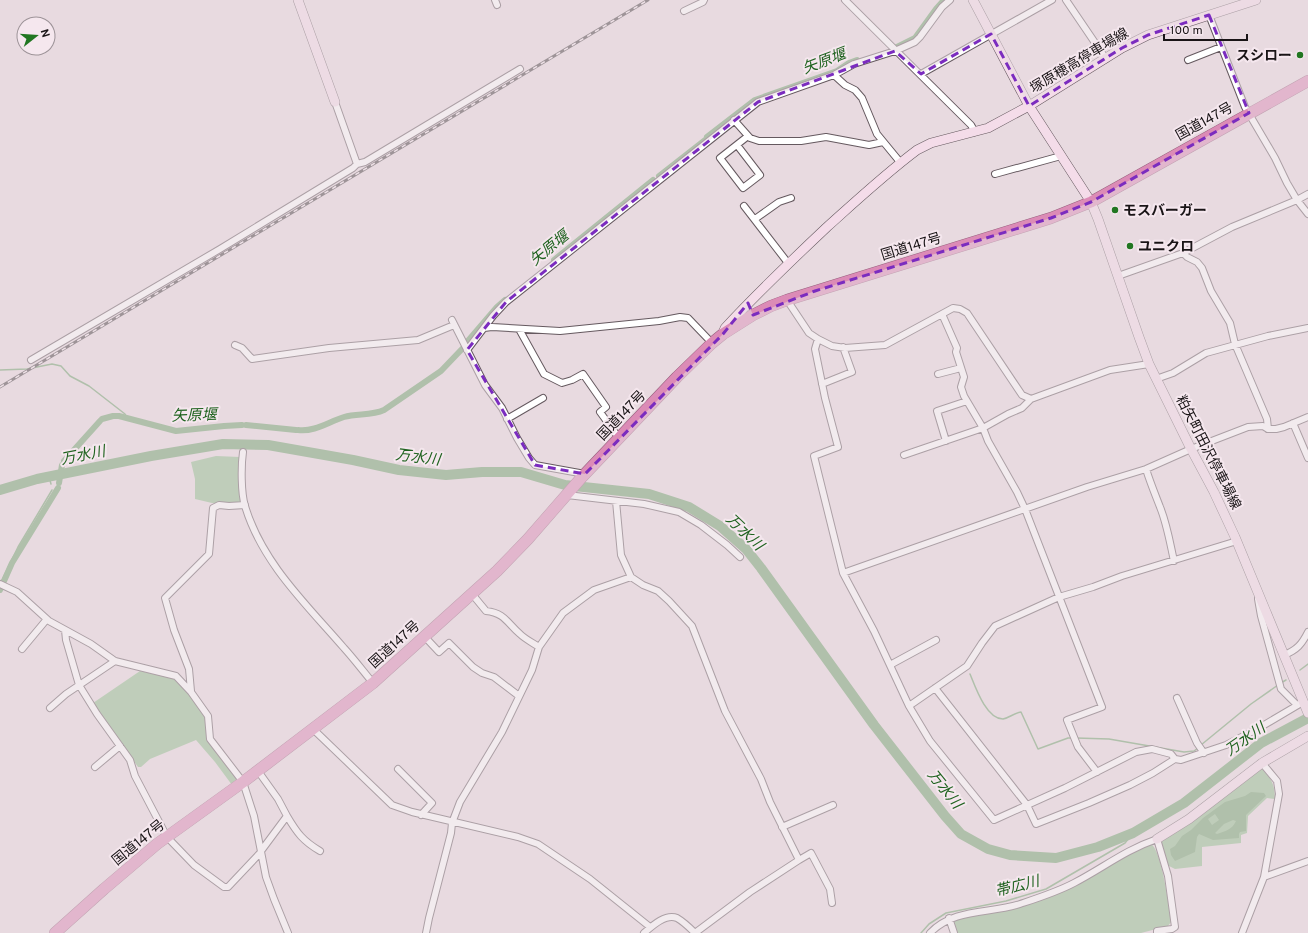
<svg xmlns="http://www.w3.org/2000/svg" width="1308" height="933" font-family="Overpass,'Noto Sans JP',sans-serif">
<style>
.green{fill:#8fbd8c}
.water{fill:#6e9f6b;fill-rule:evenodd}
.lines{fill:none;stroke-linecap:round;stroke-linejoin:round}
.stream{stroke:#6e9f6b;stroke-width:1.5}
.canal{stroke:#6e9f6b;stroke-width:6}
.river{stroke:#6e9f6b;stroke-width:10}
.street-casing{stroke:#65595f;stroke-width:8}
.secondary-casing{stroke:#65595f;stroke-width:10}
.highway-casing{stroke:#98617e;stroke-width:12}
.street{stroke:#fff;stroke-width:6}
.secondary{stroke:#f4dce9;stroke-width:9}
.highway{stroke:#dc8bb6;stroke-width:11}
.rail-casing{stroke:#463f42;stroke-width:3}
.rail{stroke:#f5e7ee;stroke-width:1.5;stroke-dasharray:4.5;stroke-linecap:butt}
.marked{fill:none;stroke:#7b2cbf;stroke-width:3;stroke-dasharray:8 5;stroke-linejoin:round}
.poi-dot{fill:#217621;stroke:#f5e7ee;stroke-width:1.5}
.labels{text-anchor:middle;stroke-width:4;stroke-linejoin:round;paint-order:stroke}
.poi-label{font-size:14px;font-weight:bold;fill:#191416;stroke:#f5e7ee;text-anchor:start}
.street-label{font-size:14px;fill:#191416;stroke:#f5e7ee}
.water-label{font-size:15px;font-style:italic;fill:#1f631f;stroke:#f5e7ee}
</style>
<rect width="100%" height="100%" fill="#e8dae0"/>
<path class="green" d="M216 456 240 457 241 504 212 503 195 499V479L191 462Z
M140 671 175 679 189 693 206 717 209 741 238 780 232 785 215 762 196 740 150 759 141 767H138L93 703Z
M1261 768C1271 777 1275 785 1275 799L1267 798 1248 816 1247 833 1241 835V843L1202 847V866L1175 869 1167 865 1161 843 1162 839Z
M1150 843C1162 849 1169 908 1171 922L1168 926 1141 933H956L953 922 955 919 1019 906Z"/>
<path class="water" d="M1251 792 1264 793 1266 796 1246 815V831L1240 832 1239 834V838L1213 840 1199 834 1197 837 1195 852 1175 861 1171 855 1170 849 1175 846 1182 836 1191 830 1203 818 1225 802 1245 796ZM1215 814 1219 820 1212 825 1208 819ZM1233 820 1236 821C1232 830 1225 831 1217 834L1215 833 1224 824Z"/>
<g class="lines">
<path class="stream" d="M0 370 27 369 52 364 61 366 70 376 89 386 125 414 127 418
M49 477 51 484
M1 582 18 547 52 490
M1300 670 1308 664
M970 674C975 686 986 719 1003 719 1009 718 1014 713 1021 712L1038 749 1068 738H1072
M1281 683 1286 680
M1076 738 1109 739 1184 752 1194 751 1198 748
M1201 745 1251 704 1278 685
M921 933 929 924 946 913 1006 901 1046 889 1125 843 1133 833"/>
<path class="canal" d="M895 48 915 38 936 9 944 0
M707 137 755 100 837 71 849 63 857 60
M659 176 705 140
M554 260 653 180
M467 342 497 307 505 300
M102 419 113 416H119L176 431 224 426 242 425
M246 425 296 430
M298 430C315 432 328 422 344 417 357 413 371 416 384 410L441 371 462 349
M64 461 100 421
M59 483 62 465
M0 590 12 563 58 488"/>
<path class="river" d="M0 490 37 479 151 456 223 444 268 445 353 460 399 470 446 475 482 472H521L565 485 649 494 689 507 720 526 746 549 761 568 874 725 945 816 961 834 988 849 1010 855 1056 858 1098 847 1133 833 1184 803 1261 743 1308 718"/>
<defs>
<path id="street" d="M495 0 497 5
M845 0 971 125 975 132
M1066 0 1106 59
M684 11 703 2 704 0
M1209 15 1245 107 1275 158 1287 183 1297 200 1308 214
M1188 60 1221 47
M921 74 1052 0
M834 75 845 85 855 90 862 98 877 134 900 162
M335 102 357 164
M734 120 750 138 759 141H801L826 137 869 145 883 142
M737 145 760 175 743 188 720 158 748 136
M995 174 1061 156
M744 206 788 263
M755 219 779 202 791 198
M1183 253 1187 257 1197 262 1202 268 1211 291 1230 323 1235 344 1267 419 1268 429
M1118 276 1183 253 1232 227 1297 200 1308 194
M787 300 809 333 818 339 832 346 845 348 885 345 953 308 960 309 967 313 1022 395 1031 399
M942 314 957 348 956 352 964 377 961 387 964 396 983 428 988 441 1017 492 1025 509 1102 707 1067 720 1078 747 1097 772
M452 320 485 385 502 408 517 438 529 458 535 465 585 474
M484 328 492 327 560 331 659 321 680 317 688 318 712 343
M519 329 544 374 562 383 572 380 583 374 606 407 600 412 619 438
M818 339 815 349 825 398 838 447 814 456 843 573 874 631 909 706 930 741 994 820 1065 788 1136 752 1152 749 1171 754 1175 759
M235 345 242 348 252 359 329 348 418 340 454 325
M467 350 493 316 506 302 758 102 834 75 854 64 895 51 915 42 920 37 942 7 950 0
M31 360 220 249 353 168 357 164 365 162 520 69
M938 374 961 368
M1156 379 1173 373 1206 353 1268 336 1308 328
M822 384 852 372 843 347
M507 419 543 398
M1293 423 1308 458
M946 441 937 411 967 401
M243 452C241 466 241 493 245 506 262 563 307 605 344 648 354 659 363 671 373 683
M904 455 983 428 1008 414 1022 408 1031 399 1110 370 1149 364
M1146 469C1150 482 1155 494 1160 507 1167 524 1170 543 1174 561
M567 495 644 504 679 512 701 525 727 545 740 557
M616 501 621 555 631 577 643 585 658 591 669 601 692 626 725 711 761 779 770 802 799 860 750 892 695 933
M843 573 1087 487 1146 469 1191 449 1248 427 1263 426 1268 429H1276L1284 427 1308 417
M0 584 17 592 49 621 91 644 115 661 176 676 191 692 208 716 210 739 243 782 254 816 266 877 274 899 288 933
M472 594 486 611C505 613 507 623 520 634 525 639 533 643 539 647
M1258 599 1261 616 1281 689 1297 705
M65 630 66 640 79 685 97 714 130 760 135 776 167 837 194 865 224 887H228L261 852
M425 637 439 652 449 643 473 667 482 673 494 677 519 696
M22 649 47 619
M1284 655C1297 650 1302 644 1308 632
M890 665 936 640
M935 688 1027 805 1036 824 1089 803 1130 785 1153 773 1175 759 1181 760 1226 745 1259 728 1303 702
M191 691 189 669 174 630 165 598 209 554 213 508 219 505 229 506 245 505
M1177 698 1197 743 1204 753
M909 706 967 666 982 643 995 626 1059 597 1093 587 1122 576 1237 541
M50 708 66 694 115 661
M313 729 392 805 412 812 518 837 538 844 590 879 650 927
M95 767 120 746
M398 769 432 803 421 815
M258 771 278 799 287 816
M782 827 833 805
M261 851 287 816C297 833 303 841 320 851
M799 860 811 853 830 889 832 903
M1264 877 1308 861
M949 918 954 933
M426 933 429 918 451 833 452 823 460 802 502 732 532 670 539 647 563 613 594 590 631 577
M644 933C652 926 666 913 677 918 684 922 690 928 695 933
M930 933C954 908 989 914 1020 904 1038 898 1057 892 1074 883 1103 868 1125 850 1157 839L1168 876 1175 927 1172 929 1157 931V933
M1242 933 1264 877 1279 794 1277 781 1262 763"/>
<path id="secondary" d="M298 0 335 102
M973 0 1029 106 1122 48 1148 35 1256 0
M723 333 725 328C757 293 792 260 827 227 856 201 885 174 917 150L931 143 988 128 1029 106 1091 202 1098 219 1139 337 1149 364 1191 449 1214 492 1235 537 1308 713
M1157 839 1189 819 1262 763 1308 736"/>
<path id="highway" d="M55 933 104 889 157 844 243 782 373 683 497 571 528 539 582 477 677 377 712 343 723 334 753 315 771 306 787 300 1051 218 1091 202 1308 81"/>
</defs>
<use href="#street" class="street-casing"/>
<use href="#secondary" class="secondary-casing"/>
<use href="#highway" class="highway-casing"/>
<use href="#street" class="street"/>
<use href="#secondary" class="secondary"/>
<use href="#highway" class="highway"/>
<defs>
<path id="rail" d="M0 387 648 0"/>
</defs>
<use href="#rail" class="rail-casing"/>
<use href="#rail" class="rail"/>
</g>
<path d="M0 0H1308V933H0ZM1209 15 1249 113 1091 202 1051 218 815 291 753 315 748 303 723 334 585 474 535 465 467 350 506 302 758 102 895 51 921 74 991 34 1029 106 1122 48 1148 35Z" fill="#e8dae0" fill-opacity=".55" fill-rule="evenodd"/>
<path class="marked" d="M1209 15 1249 113 1091 202 1051 218 815 291 753 315 748 303 723 334 585 474 535 465 467 350 506 302 758 102 895 51 921 74 991 34 1029 106 1122 48 1148 35Z"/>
<g class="poi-dot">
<circle cx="1300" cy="55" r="4"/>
<circle cx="1115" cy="210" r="4"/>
<circle cx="1130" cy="246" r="4"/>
</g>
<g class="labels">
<g class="poi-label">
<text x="1292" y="60" text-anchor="end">スシロー</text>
<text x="1123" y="215">モスバーガー</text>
<text x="1138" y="251">ユニクロ</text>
</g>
<g class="street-label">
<text transform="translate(1079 60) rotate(-31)" y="5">塚原穂高停車場線</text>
<text transform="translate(1204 121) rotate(-29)" y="5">国道147号</text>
<text transform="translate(911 246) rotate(-17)" y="5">国道147号</text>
<text transform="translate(621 415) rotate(-46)" y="5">国道147号</text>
<text transform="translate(1209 452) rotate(63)" y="5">粕矢町田沢停車場線</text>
<text transform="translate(394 644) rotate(-42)" y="5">国道147号</text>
<text transform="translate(138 842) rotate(-39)" y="5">国道147号</text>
</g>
<g class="water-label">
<text transform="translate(824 61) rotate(-21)" y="5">矢原堰</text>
<text transform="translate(549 248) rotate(-39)" y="5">矢原堰</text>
<text transform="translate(194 415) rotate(-2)" y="5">矢原堰</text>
<text transform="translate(83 455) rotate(-11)" y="5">万水川</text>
<text transform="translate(418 457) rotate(7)" y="5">万水川</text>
<text transform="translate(745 532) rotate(44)" y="5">万水川</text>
<text transform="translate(1245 739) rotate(-35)" y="5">万水川</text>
<text transform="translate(945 789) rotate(51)" y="5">万水川</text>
<text transform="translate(1017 886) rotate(-14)" y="5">帯広川</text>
</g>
</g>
<g transform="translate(36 36) rotate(73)"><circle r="19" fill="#f5e7ee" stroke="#9d9398"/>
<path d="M0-3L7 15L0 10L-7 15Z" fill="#217621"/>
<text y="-6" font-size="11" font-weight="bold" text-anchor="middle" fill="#191416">N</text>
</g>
<path d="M1164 34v6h83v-6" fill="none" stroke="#191416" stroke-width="2"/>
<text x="1170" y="34" font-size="12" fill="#191416" stroke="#f5e7ee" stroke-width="3" paint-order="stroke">100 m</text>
</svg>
